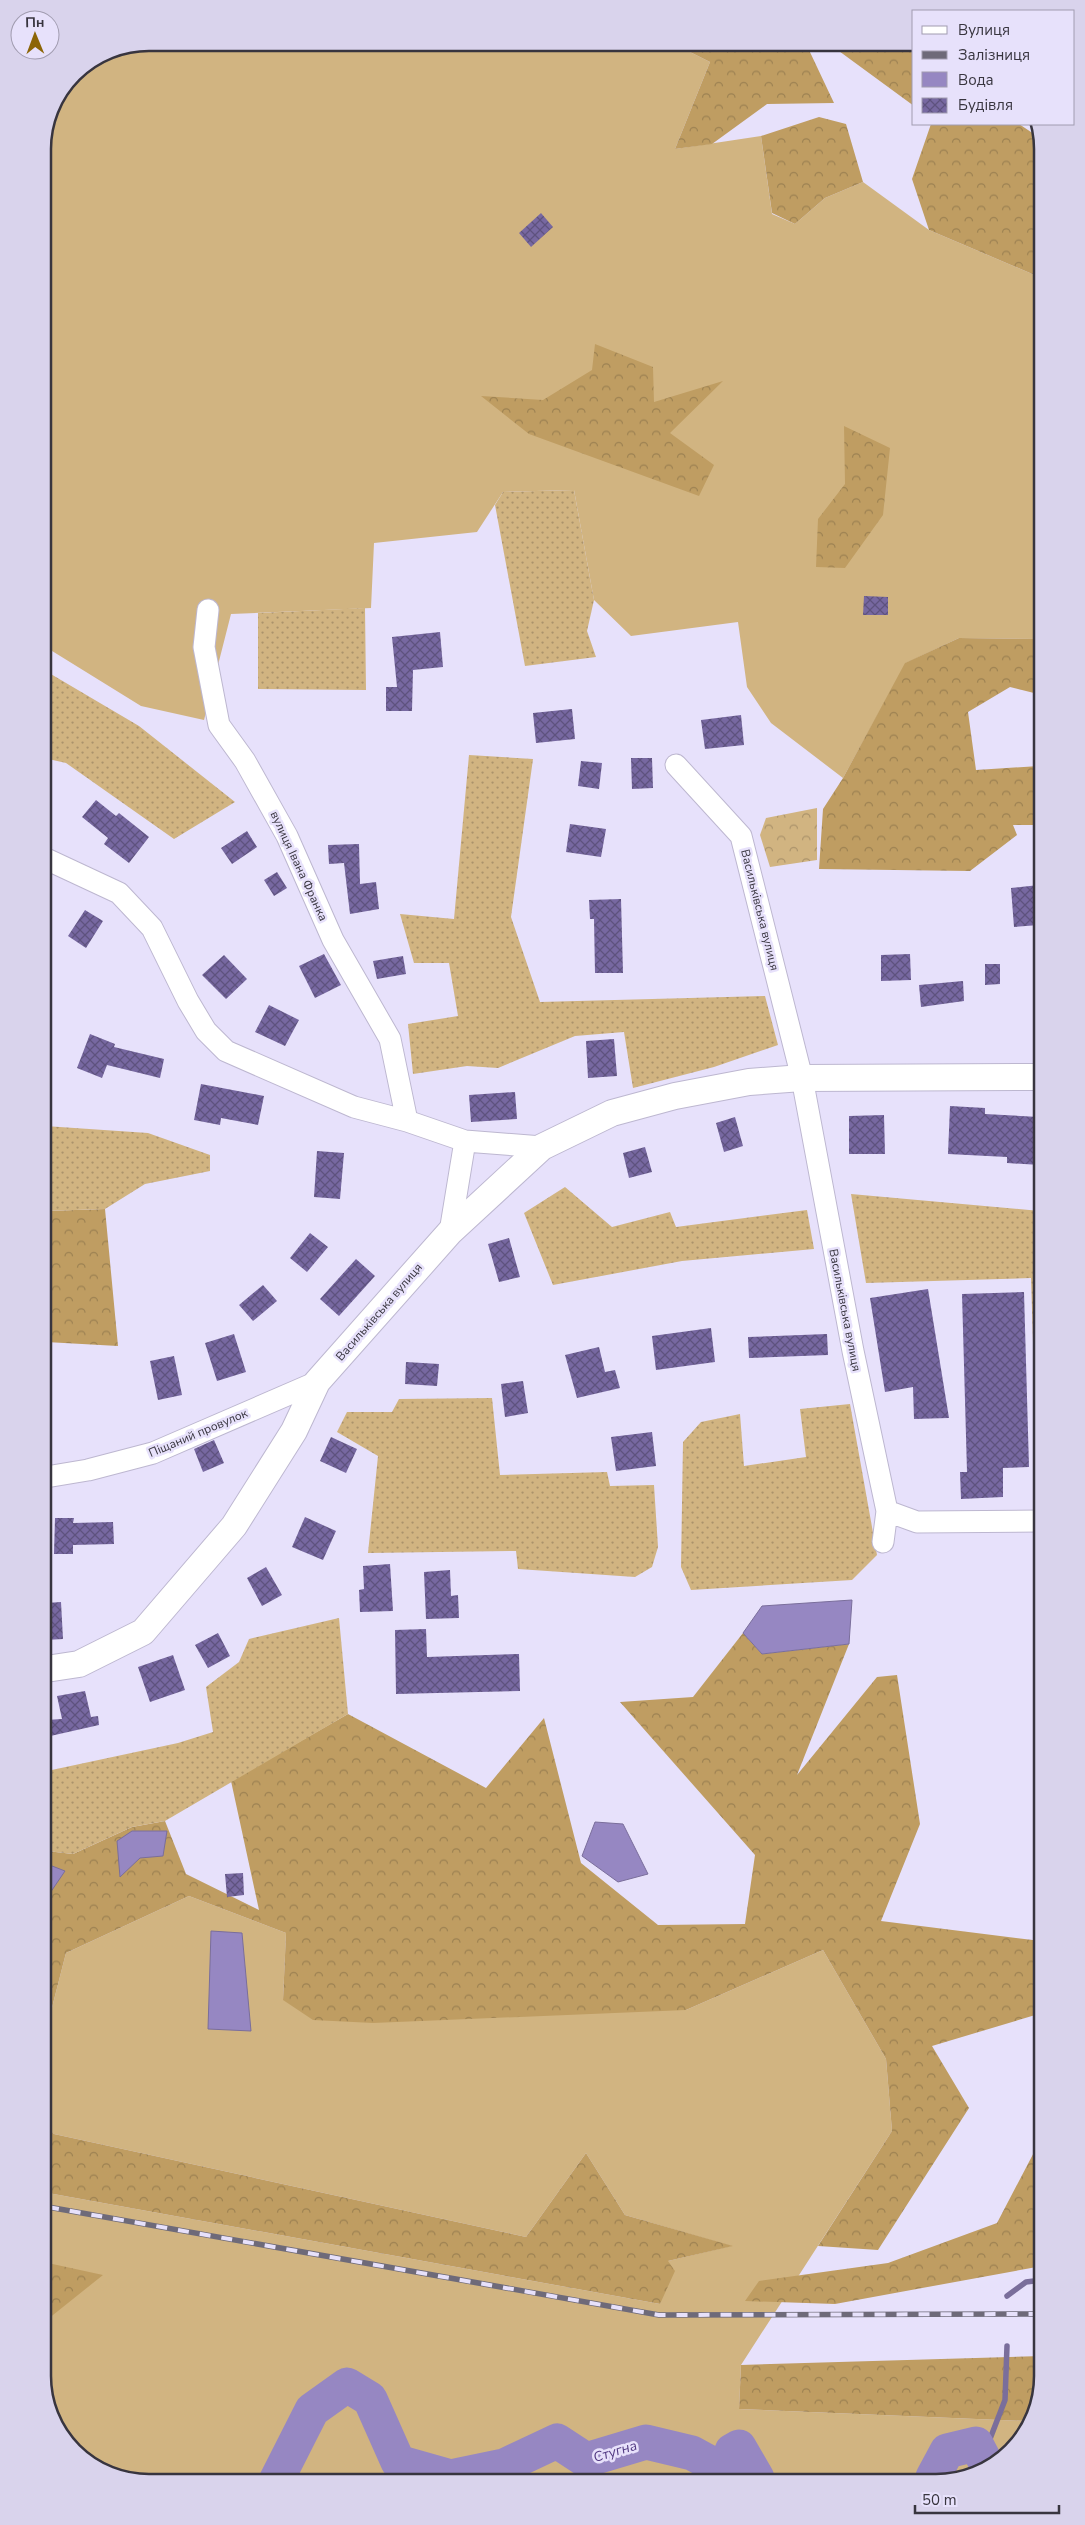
<svg xmlns="http://www.w3.org/2000/svg" width="1085" height="2525" font-family="'Nunito Sans',sans-serif">
<style>
.grass{fill:#d1b481}
.forest{fill:url(#forest-crowns)}
.park{fill:url(#park-crowns)}
.garden{fill:url(#garden-dots)}
.water{fill:#9687c2;stroke:#7a6e9b}
.lines{fill:none;stroke-linecap:round;stroke-linejoin:round}
.stream{stroke:#7a6e9b;stroke-width:5.5}
.river{stroke:#9687c2;stroke-width:35}
.building{fill:url(#building-cross-hatch)}
.minor-casing{stroke:#bdb7d0;stroke-width:23}
.tertiary-casing{stroke:#bdb7d0;stroke-width:28}
.minor{stroke:#fff;stroke-width:21}
.tertiary{stroke:#fff;stroke-width:26}
.rail-casing{stroke:#6e6a79;stroke-width:5.5}
.rail{stroke:#e7e1fb;stroke-width:4;stroke-dasharray:11;stroke-linecap:butt}
.labels{text-anchor:middle;stroke-width:5;stroke-linejoin:round;paint-order:stroke}
.street-label{font-size:12px;fill:#38353f;stroke:#e7e1fb}
.water-label{font-size:14px;font-style:italic;fill:#513982;stroke:#e7e1fb}
.rim{fill:none;stroke:#38353f;stroke-width:2.5}
</style>
<defs>
<pattern id="forest-crowns" width="20" height="18" patternUnits="userSpaceOnUse" patternTransform="scale(1.25)"><rect width="20" height="18" fill="#bf9d62"/><path d="M2 6a3 3 0 1 1 6 0M12 15a3 3 0 1 1 6 0" fill="none" stroke="#9c8152"/></pattern>
<pattern id="park-crowns" width="20" height="18" patternUnits="userSpaceOnUse" patternTransform="scale(1.25)"><rect width="20" height="18" fill="#d1b481"/><path d="M2 6a3 3 0 1 1 6 0M12 15a3 3 0 1 1 6 0" fill="none" stroke="#ab936b"/></pattern>
<pattern id="garden-dots" width="8" height="8" patternUnits="userSpaceOnUse" patternTransform="scale(1.25)"><rect width="8" height="8" fill="#d1b481"/><path d="M2 2h.1M6 6h.1" fill="none" stroke="#ab936b" stroke-width="1.8" stroke-linecap="round"/></pattern>
<pattern id="building-cross-hatch" width="8" height="8" patternUnits="userSpaceOnUse" patternTransform="scale(1.25)"><rect width="8" height="8" fill="#7768a1"/><path d="M0 0l8 8M0 8l8-8" fill="none" stroke="#5e527e"/></pattern>
</defs>
<rect width="100%" height="100%" fill="#e7e1fb"/>
<path class="grass" d="M150 43H672L710 62 675 149 761 136 772 214 795 224 825 198 863 182 929 230 1037 276 1038 639 959 638 906 663 843 778 771 723 747 687 738 622 631 636 594 600 574 490 503 492 477 532 374 543 371 608 231 614 204 720 141 706 44 646 43 143 51 108 74 74 109 51Z
M189 1896 286 1933 283 2000 686 2010 823 1950 886 2059 892 2131 741 2365 739 2409 1027 2421 1021 2440 970 2477 142 2482 84 2460 48 2410V2193L660 2304 668 2261 731 2246 625 2215 586 2153 526 2237 54 2134 47 2126V2027L66 1953Z"/>
<path class="forest" d="M672 43H800L809 50 834 103 767 104 712 144 675 149 710 62Z
M828 43H914V106Z
M819 117 846 124 863 182 825 198 795 224 772 213 761 136Z
M931 124H1019L1037 136V276L929 230 912 179Z
M595 344 653 367 654 402 723 381 670 433 714 465 699 496 529 434 481 396 543 400 592 370Z
M844 426 890 448 883 515 845 568 816 567 818 519 845 484Z
M959 638 1038 639V694L1010 687 968 712 976 770 1039 766V825H1013L1017 835 970 871 819 869 823 809 843 778 905 663Z
M105 1209 118 1346 46 1342 45 1211Z
M743 1633 762 1654 849 1644 797 1775 877 1677 897 1675 920 1824 881 1921 1041 1941 1042 2013 932 2046 969 2108 878 2250 818 2246 892 2131 886 2059 823 1950 686 2010 373 2023 313 2020 283 2000 286 1933 189 1896 66 1953 47 2027V1851L73 1854 132 1827 165 1821 186 1874 259 1910 231 1781 348 1714 486 1788 544 1718 581 1863 658 1925 745 1924 755 1855 620 1702 693 1697Z
M47 2126 54 2134 526 2237 586 2153 625 2215 733 2246 668 2261 675 2271 660 2304 48 2193Z
M1042 2137V2266L835 2304 745 2301 759 2281 888 2263 997 2223Z
M48 2263 103 2275 48 2319Z
M1042 2356V2376L1027 2421 739 2409 741 2365Z"/>
<path class="park" d="M817 808V860L770 867 760 835 766 818Z"/>
<path class="garden" d="M574 490 594 600 587 631 596 657 525 666 495 505 503 492Z
M365 608 366 690 258 689V613Z
M44 670 139 726 235 802 174 839 66 763 44 758Z
M469 755 533 759 511 917 540 1002 765 996 778 1045 714 1067 633 1088 624 1032 575 1036 498 1068 467 1066 413 1074 408 1024 458 1016 449 963H414L400 914 454 919Z
M45 1126 148 1133 210 1155V1171L145 1184 105 1209 45 1211Z
M565 1187 612 1227 670 1212 676 1227 807 1210 814 1249 682 1261 553 1285 524 1213Z
M851 1194 1040 1211V1503L1038 1502 1031 1278 866 1283Z
M492 1398 500 1475 607 1472 610 1486 654 1485 658 1547 652 1567 635 1577 518 1569 516 1551 368 1553 378 1456 337 1432 347 1412H392L399 1399Z
M850 1404 877 1555 852 1580 691 1590 681 1567 683 1442 701 1422 740 1414 744 1466 806 1457 800 1409Z
M339 1618 348 1714 165 1821 132 1827 73 1854 47 1851V1771L178 1743 213 1732 206 1687 239 1662 249 1639Z"/>
<path class="water" d="M852 1600 849 1644 762 1654 743 1633 762 1606Z
M595 1822 623 1824 648 1874 618 1882 582 1856Z
M132 1831H167L163 1856 140 1858 120 1877 117 1841Z
M47 1864 65 1871 48 1896H47Z
M211 1931 242 1933 251 2031 208 2029Z"/>
<g class="lines">
<path class="stream" d="M1007 2296 1026 2282 1042 2280
M983 2457 1005 2400 1007 2346"/>
<path class="river" d="M933 2477 947 2451 976 2444 987 2465
M276 2481 312 2410 347 2385 370 2399 398 2462 451 2477 504 2466 557 2441 586 2460 646 2442 692 2453 725 2471 732 2451 739 2447 757 2478"/>
</g>
<path class="building" d="M541 213 553 227 531 247 519 233Z
M864 596 888 597V615H863Z
M440 632 443 667 413 670 412 711H386V687H397L392 637Z
M572 709 575 739 536 743 533 713Z
M741 715 744 745 705 749 701 720Z
M631 758H652L653 788 632 789Z
M581 761 602 763 599 789 578 786Z
M96 800 116 816 119 813 149 837 129 863 104 844 108 838 82 817Z
M570 824 606 829 601 857 566 852Z
M247 831 257 847 232 864 221 848Z
M359 844 360 884 376 882 379 909 350 914 344 863 329 864 328 845Z
M277 872 287 888 274 896 264 880Z
M1039 885V925L1014 927 1011 888Z
M621 899 623 973H595L594 919H590L589 900Z
M85 910 103 921 86 948 68 936Z
M324 954 341 985 315 998 299 966Z
M910 954 911 980 881 981V955Z
M224 955 247 979 226 999 202 975Z
M403 956 406 974 377 979 373 961Z
M985 964H1000V984L985 985Z
M963 981 964 1001 921 1007 919 985Z
M269 1005 299 1020 285 1046 255 1032Z
M90 1034 115 1044 114 1047 164 1059 160 1078 107 1065 102 1078 77 1068Z
M614 1039 617 1076 588 1078 586 1041Z
M201 1084 264 1096 258 1125 221 1118 220 1125 194 1120Z
M515 1092 517 1119 471 1122 469 1095Z
M950 1106 985 1108V1114L1039 1117 1040 1165 1007 1163V1157L948 1154Z
M884 1115 885 1154H849V1116Z
M735 1117 743 1146 724 1152 716 1123Z
M645 1147 652 1172 629 1178 623 1153Z
M317 1151 344 1153 340 1199 314 1197Z
M310 1233 328 1247 307 1272 290 1258Z
M509 1238 520 1277 499 1282 488 1244Z
M356 1259 375 1276 339 1316 320 1299Z
M263 1285 277 1301 253 1321 239 1305Z
M928 1289 949 1418 914 1419 913 1387 885 1392 870 1298Z
M1024 1292 1029 1467 1003 1468V1497L961 1499 960 1472H967L962 1294Z
M711 1328 715 1362 656 1370 652 1336Z
M234 1334 246 1372 217 1381 205 1343Z
M827 1334 828 1355 749 1358 748 1337Z
M599 1347 605 1372 615 1370 620 1388 577 1398 565 1355Z
M174 1356 182 1395 158 1400 150 1361Z
M406 1362 439 1364 437 1386 405 1384Z
M523 1381 528 1413 505 1417 501 1384Z
M652 1432 656 1466 616 1471 611 1437Z
M331 1437 357 1449 346 1473 320 1461Z
M214 1440 224 1463 203 1472 194 1449Z
M305 1517 336 1531 323 1560 292 1547Z
M55 1518H74L73 1523 113 1522 114 1544 73 1545V1554H54Z
M390 1564 393 1611 360 1612 359 1590 364 1589 363 1566Z
M266 1567 282 1595 262 1606 247 1578Z
M450 1570 451 1596 458 1595 459 1618 426 1619 424 1572Z
M61 1602 63 1639 46 1640V1603Z
M426 1629 427 1657 519 1654 520 1691 396 1694 395 1630Z
M218 1633 230 1656 208 1668 195 1645Z
M173 1655 185 1690 150 1702 138 1667Z
M85 1691 91 1717 98 1716 99 1725 46 1737V1720L62 1719 57 1696Z
M243 1873 244 1895 227 1897 225 1874Z"/>
<g class="lines">
<defs>
<path id="minor" d="M208 610 204 647 219 725 245 761 287 836 333 940 390 1039 407 1121
M676 765 741 836 802 1078 853 1351 887 1511 883 1542
M44 858 119 893 152 928 188 1001 206 1031 226 1051 354 1107 407 1121 465 1141 542 1147
M450 1232 465 1141
M46 1477 88 1470 153 1453 317 1382
M887 1511 917 1522 1040 1521"/>
<path id="tertiary" d="M46 1669 79 1664 143 1632 234 1526 294 1431 317 1382 450 1232 542 1147 612 1113 675 1096 749 1082 802 1078 1039 1077"/>
</defs>
<use href="#minor" class="minor-casing"/>
<use href="#tertiary" class="tertiary-casing"/>
<use href="#minor" class="minor"/>
<use href="#tertiary" class="tertiary"/>
<defs>
<path id="rail" d="M48 2207 659 2315 1042 2314"/>
</defs>
<use href="#rail" class="rail-casing"/>
<use href="#rail" class="rail"/>
</g>
<g class="labels">
<g class="street-label">
<text transform="translate(299 866) rotate(65)" y="4">вулиця Івана Франка</text>
<text transform="translate(760 910) rotate(76)" y="4">Васильківська вулиця</text>
<text transform="translate(845 1310) rotate(79)" y="4">Васильківська вулиця</text>
<text transform="translate(379 1312) rotate(-49)" y="4">Васильківська вулиця</text>
<text transform="translate(198 1433) rotate(-23)" y="4">Піщаний провулок</text>
</g>
<g class="water-label">
<text transform="translate(615 2451) rotate(-17)" y="5">Стугна</text>
</g>
</g>
<path d="M0 0H1085V2525H0ZM149 51H936A98 98 0 0 1 1034 149V2376A98 98 0 0 1 936 2474H149A98 98 0 0 1 51 2376V149A98 98 0 0 1 149 51Z" fill="#d9d3ec" fill-rule="evenodd"/>
<path class="rim" d="M149 51H936A98 98 0 0 1 1034 149V2376A98 98 0 0 1 936 2474H149A98 98 0 0 1 51 2376V149A98 98 0 0 1 149 51Z"/>
<rect x="912" y="10" width="162" height="115" fill="#e7e1fb" stroke="#a19cb0"/>
<rect x="922" y="26" width="25" height="8" fill="#ffffff" stroke="#a19cb0"/>
<text x="958" y="35" font-size="15" fill="#38353f">Вулиця</text>
<rect x="922" y="51" width="25" height="8" fill="#6e6a79" stroke="#a19cb0"/>
<text x="958" y="60" font-size="15" fill="#38353f">Залізниця</text>
<rect x="922" y="72" width="25" height="15" fill="#9687c2" stroke="#a19cb0"/>
<text x="958" y="85" font-size="15" fill="#38353f">Вода</text>
<rect x="922" y="98" width="25" height="15" fill="url(#building-cross-hatch)" stroke="#a19cb0"/>
<text x="958" y="110" font-size="15" fill="#38353f">Будівля</text>
<g transform="translate(35 35) rotate(359)"><circle r="24" fill="#e7e1fb" stroke="#a19cb0"/>
<path d="M0-4L9 19L0 12L-9 19Z" fill="#8c6507"/>
<text y="-8" font-size="14" font-weight="bold" text-anchor="middle" fill="#38353f">Пн</text>
</g>
<path d="M915 2505v8h144v-8" fill="none" stroke="#38353f" stroke-width="2.5"/>
<text x="922" y="2505" font-size="15" fill="#38353f" stroke="#e7e1fb" stroke-width="4" paint-order="stroke">50 m</text>
</svg>
